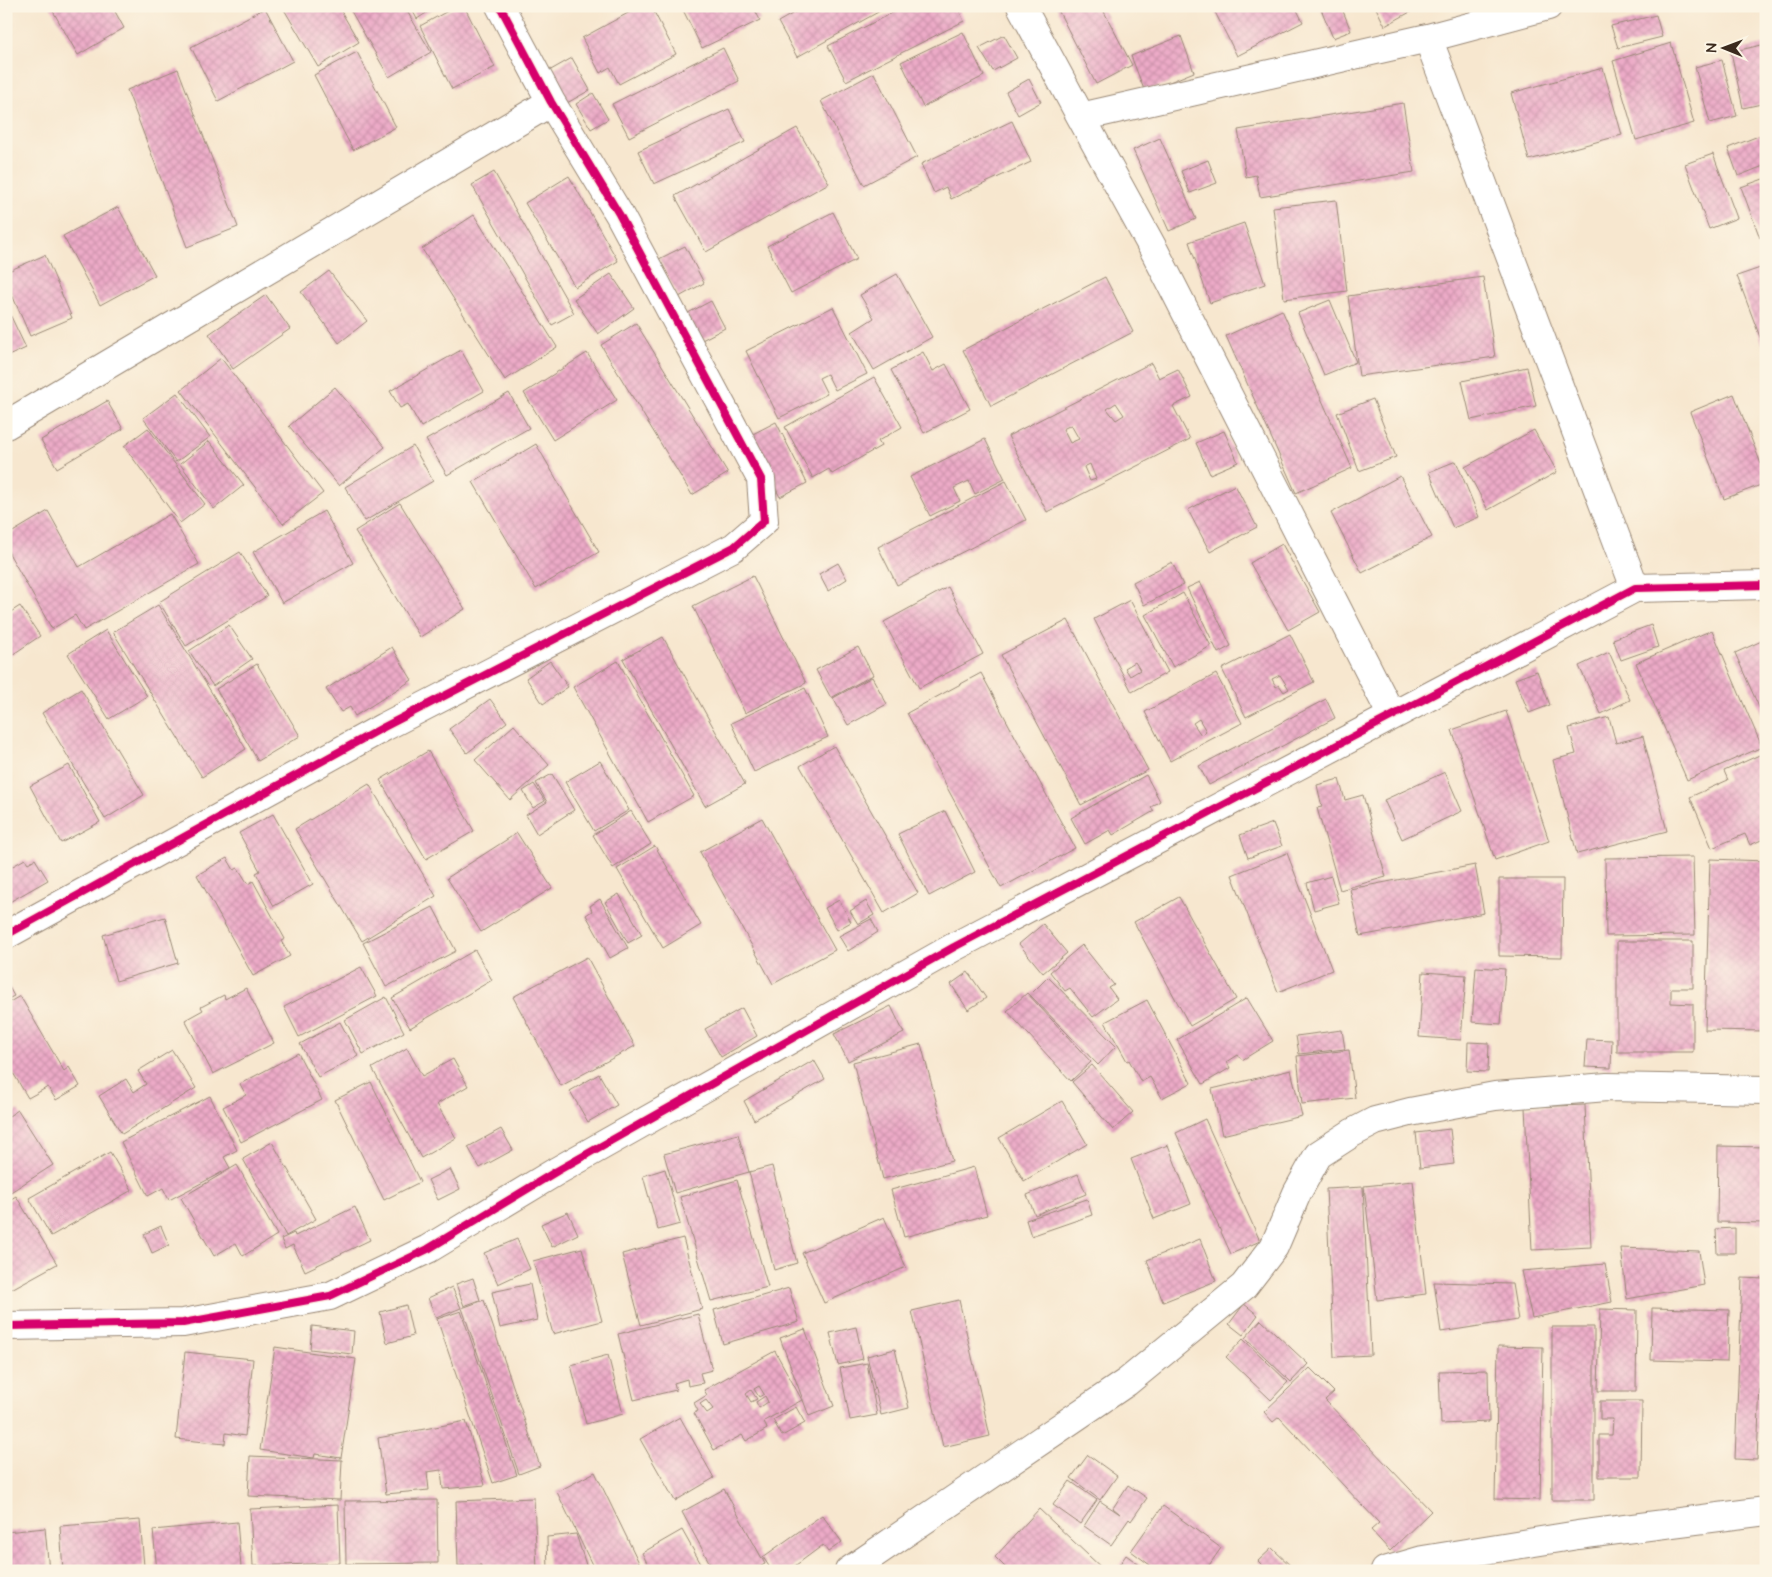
<svg xmlns="http://www.w3.org/2000/svg" width="1772" height="1577" viewBox="0 0 1772 1577" font-family="'Architects Daughter',sans-serif">
<style>
.building{fill:url(#building-cross-hatch);fill-rule:evenodd}
.lines{fill:none;stroke-linecap:round;stroke-linejoin:round}
.minor-casing{stroke:#998876;stroke-width:30}
.minor{stroke:#fff;stroke-width:28}
.cycleway-casing{stroke:#fcf5e5;stroke-width:11}
.cycleway{stroke:#d6006c;stroke-width:8}
</style>
<defs>
<pattern id="building-cross-hatch" width="8" height="8" patternUnits="userSpaceOnUse" patternTransform="scale(1.25)"><rect width="8" height="8" fill="#ecaac7"/><path d="M0 0l8 8M0 8l8-8" fill="none" stroke="#cb92aa"/></pattern>
</defs>
<rect width="100%" height="100%" fill="#fcf5e5"/>
<filter id="ink" filterUnits="userSpaceOnUse"><feTurbulence type="fractalNoise" baseFrequency=".02" numOctaves="2"/><feDisplacementMap in="SourceGraphic" scale="10" xChannelSelector="R" yChannelSelector="G"/><feConvolveMatrix kernelMatrix="1 2 1 2 8 2 1 2 1" color-interpolation-filters="sRGB"/></filter>
<filter id="wash" filterUnits="userSpaceOnUse"><feTurbulence type="fractalNoise" baseFrequency=".0096" numOctaves="4" result="noise"/><feDisplacementMap in="SourceGraphic" scale="20" xChannelSelector="R" yChannelSelector="G"/><feGaussianBlur stdDeviation="1.12" result="paint"/><feColorMatrix in="noise" values="0 0 0 0 0 0 0 0 0 0 0 0 0 0 0 0 0 1.4 0 .05"/><feComposite in="paint" operator="in"/></filter>
<g filter="url(#wash)">
<rect width="100%" height="100%" fill="#f7e7cf"/>
<g id="blocks">
<path class="building" d="M50,6H112L124,28L78,55Z
M282,6H338L359,42L318,67Z
M348,6H404L431,52L389,77Z
M410,6H437L417,19Z
M457,6H464L495,67L452,89L420,26Z
M641,6H651L676,54L619,84L610,67L600,73L582,38Z
M681,6H753L760,20L702,48Z
M773,6H786L776,12Z
M806,6H889L797,57L778,22Z
M905,6H957L964,21L846,81L828,46Z
M1056,6H1101L1132,65L1096,84Z
M1212,6H1295L1303,22L1237,56Z
M1327,6H1341L1351,31L1333,38L1321,9Z
M1375,6H1421L1385,26Z
M265,8L293,61L218,101L191,47Z
M1656,15L1662,37L1618,48L1611,26Z
M963,32L984,76L923,107L901,62Z
M1004,35L1017,58L993,71L979,48Z
M1181,36L1194,72L1145,92L1131,56Z
M1671,43L1694,123L1636,140L1613,61Z
M1766,44V103L1743,108L1731,52Z
M723,48L739,81L629,137L612,104Z
M357,52L396,127L353,150L314,75Z
M572,58L590,90L567,103L549,71Z
M1722,60L1737,116L1710,123L1695,67Z
M1603,68L1622,135L1529,160L1511,93Z
M178,69L238,227L187,247L127,90Z
M874,73L917,157L864,185L821,101Z
M1029,79L1041,102L1018,115L1006,92Z
M593,93L608,119L591,129L576,104Z
M1403,103L1414,172L1260,197L1256,175L1246,177L1238,130Z
M729,109L745,142L654,184L638,151Z
M1012,121L1031,162L951,199L946,187L934,193L921,164Z
M797,128L829,183L706,252L675,196Z
M1766,133V165L1738,176L1728,148Z
M1160,138L1196,219L1169,231L1133,150Z
M1713,154L1737,218L1709,229L1685,164Z
M1208,160L1217,183L1190,193L1181,171Z
M494,172L574,313L552,325L472,185Z
M569,176L618,261L575,287L525,203Z
M1766,178V236L1760,238L1741,187Z
M1336,200L1347,291L1284,299L1273,207Z
M118,207L155,275L100,305L63,236Z
M833,212L857,259L791,293L767,246Z
M474,215L557,347L505,380L422,249Z
M1244,223L1265,284L1210,303L1189,242Z
M685,246L704,283L679,297L659,259Z
M45,255L72,318L30,336L6,281V272Z
M1766,266V353L1737,276Z
M329,271L367,321L339,343L301,292Z
M611,274L634,308L598,334L574,299Z
M897,274L932,337L874,370L852,332L874,318L860,295Z
M1105,277L1133,332L991,406L963,350Z
M1483,277L1495,357L1359,376L1348,296Z
M266,295L290,329L233,369L209,334Z
M1330,300L1356,362L1324,375L1298,313Z
M711,301L725,328L700,341L686,314Z
M6,306L26,348L6,357Z
M833,307L867,374L835,390L827,374L819,378L827,394L779,418L746,351Z
M1282,310L1352,468L1296,493L1226,336Z
M636,323L728,473L692,495L601,345Z
M461,350L484,391L421,427L408,404L400,408L390,391Z
M923,352L933,371L946,364L970,409L924,433L891,370Z
M587,353L617,400L553,440L524,393Z
M221,358L323,493L283,524L181,390Z
M1151,363L1159,378L1178,369L1192,397L1173,406L1190,439L1047,512L1008,436ZM1116,403L1124,415L1116,420L1107,409ZM1071,425L1079,439L1070,443L1063,429ZM1090,464L1096,479L1090,481L1084,467Z
M1527,367L1536,406L1471,420L1462,381Z
M874,377L902,427L878,441L881,446L832,474L829,469L813,478L785,427Z
M335,387L385,447L339,486L289,426Z
M177,393L210,437L176,462L143,418Z
M509,393L529,428L447,475L426,440Z
M1734,394L1766,477V483L1724,499L1690,412Z
M1373,399L1396,457L1359,471L1337,413Z
M107,401L123,429L57,468L41,440Z
M776,422L807,483L780,497L749,436Z
M148,428L205,504L180,523L124,446Z
M1534,430L1557,472L1488,510L1465,467Z
M1224,431L1238,462L1210,474L1196,443Z
M985,439L1005,479L975,494L969,481L954,488L960,501L930,516L910,477Z
M209,441L244,485L214,509L180,464Z
M536,444L599,552L536,589L473,482Z
M413,446L433,481L365,521L345,487Z
M1456,461L1479,517L1453,528L1429,472Z
M1400,476L1432,537L1362,573L1331,513Z
M1006,481L1026,520L897,585L878,547Z
M1235,485L1257,527L1210,552L1188,510Z
M400,503L465,609L420,637L355,531Z
M48,511L79,567L170,514L199,564L84,630L75,615L52,629L6,548V536Z
M324,511L353,563L282,603L253,552Z
M1282,544L1320,612L1288,630L1250,563Z
M240,552L267,596L186,646L159,602Z
M1172,562L1183,585L1144,605L1133,582Z
M838,563L847,579L828,591L819,574Z
M753,576L806,683L745,713L693,606Z
M1200,582L1231,646L1218,653L1187,588Z
M948,587L983,654L919,688L884,622Z
M1183,593L1211,646L1173,667L1145,615Z
M1130,600L1168,672L1132,692L1094,619ZM1135,662L1140,670L1130,676L1125,668Z
M158,605L246,749L202,777L113,632Z
M20,606L40,636L6,659V615Z
M1068,620L1148,770L1081,805L1001,655Z
M229,625L252,659L213,686L189,651Z
M1651,625L1658,647L1621,660L1613,639Z
M106,630L147,696L109,719L68,654Z
M1712,630L1762,747L1687,780L1636,663Z
M1290,634L1314,682L1246,717L1222,669ZM1280,675L1289,689L1284,692L1279,685L1276,687L1272,679Z
M663,637L745,784L705,806L623,659Z
M1766,639V723L1735,653Z
M392,647L412,680L355,716L350,707L341,712L326,689Z
M858,647L873,675L831,698L816,670Z
M1609,652L1630,700L1601,714L1579,666Z
M550,661L568,687L543,704L526,678Z
M618,661L694,796L648,822L573,687Z
M257,664L300,736L258,761L216,689Z
M1537,671L1550,705L1529,713L1515,679Z
M981,673L1075,848L1001,888L907,713Z
M1216,674L1242,723L1170,761L1145,712ZM1199,719L1206,731L1201,735L1193,723Z
M872,677L887,704L848,725L833,698Z
M805,688L828,737L754,772L731,723Z
M81,689L144,795L105,819L42,713Z
M490,699L507,722L467,753L449,729Z
M1326,699L1335,718L1209,785L1199,766Z
M1506,711L1549,841L1495,860L1452,730Z
M1609,717L1616,743L1643,736L1667,831L1577,854L1553,760L1576,754L1569,728Z
M514,725L549,765L510,800L475,760Z
M834,746L918,893L884,913L800,766Z
M428,751L474,831L426,859L380,780Z
M1766,752V838L1750,845L1745,834L1712,848L1690,797L1728,780L1724,771Z
M600,761L629,810L594,831L565,782Z
M69,765L100,822L61,843L30,786Z
M1445,772L1462,811L1402,839L1384,800Z
M552,774L574,810L537,834L526,815L547,802L536,783Z
M1146,775L1160,801L1151,807L1154,811L1113,835L1110,830L1085,844L1071,818Z
M1339,779L1345,800L1363,795L1386,877L1340,890L1317,808L1322,807L1317,785Z
M369,784L436,896L362,941L295,829Z
M534,784L545,801L533,808L523,791Z
M631,811L651,844L613,868L593,835Z
M945,811L975,872L929,896L898,834Z
M273,814L313,884L274,906L256,873L260,871L239,833Z
M762,818L835,950L773,984L700,852Z
M1273,823L1282,846L1248,858L1240,835Z
M517,833L552,888L481,932L447,878Z
M655,846L701,925L663,948L617,869Z
M1287,853L1332,970L1278,992L1232,875Z
M1693,857L1695,935L1606,936L1605,858Z
M227,858L234,870L238,868L248,884L253,881L285,939L281,941L290,956L253,976L197,875Z
M25,859L28,863L35,859L48,880L6,904V870Z
M1710,859L1766,861V1031L1705,1030Z
M1475,865L1484,913L1360,936L1350,889Z
M1331,876L1339,903L1314,910L1307,883Z
M1499,879H1563L1562,957L1499,956Z
M619,894L642,935L628,943L605,902Z
M1179,897L1236,999L1190,1026L1134,922Z
M600,899L628,948L610,958L586,915L592,911L590,906Z
M839,900L851,922L837,930L825,908Z
M866,901L874,915L858,924L850,911Z
M433,907L456,951L386,987L363,943Z
M165,917L178,963L116,981L103,935Z
M871,919L878,932L848,951L839,936Z
M1043,924L1067,953L1043,973L1019,944Z
M1617,941H1693V988H1671V1003L1693,1004V1052H1617Z
M1082,945L1114,985L1109,988L1117,999L1093,1017L1070,988L1065,991L1050,972Z
M475,950L492,980L410,1028L392,998Z
M587,957L635,1046L561,1086L513,997Z
M361,967L377,996L299,1037L284,1007Z
M1476,967L1505,969L1501,1024L1472,1022Z
M968,972L986,998L968,1010L951,984Z
M1423,972L1466,975L1461,1040L1419,1037Z
M1048,977L1116,1046L1098,1065L1030,995Z
M6,982L14,996L6,1000Z
M246,988L274,1043L213,1074L185,1020L203,1010L201,1007L224,995L225,999Z
M1027,993L1091,1062L1071,1081L1007,1011Z
M20,996L64,1071L69,1067L80,1086L56,1100L48,1087L28,1098L6,1061V1004Z
M386,997L404,1032L363,1054L345,1020Z
M1247,998L1273,1041L1242,1060L1238,1055L1227,1062L1230,1068L1203,1084L1177,1040Z
M1147,1000L1191,1083L1162,1098L1150,1077L1141,1082L1129,1060L1127,1061L1105,1022Z
M891,1006L904,1033L848,1061L834,1034Z
M742,1008L757,1036L721,1057L705,1029Z
M340,1022L358,1056L318,1077L300,1044Z
M1342,1030L1345,1049L1299,1054L1296,1036Z
M1587,1039L1612,1040L1611,1068L1585,1067Z
M1468,1042L1489,1043L1488,1072L1467,1071Z
M921,1044L952,1161L883,1179L853,1062Z
M407,1048L422,1076L453,1059L468,1086L437,1104L456,1138L421,1158L372,1068Z
M172,1050L196,1088L122,1134L99,1096L126,1079L134,1092L146,1084L138,1071Z
M1349,1050L1355,1098L1302,1104L1297,1056Z
M298,1053L322,1100L241,1142L223,1107L246,1095L240,1084Z
M814,1060L825,1079L754,1120L744,1101Z
M1092,1065L1133,1112L1113,1130L1072,1082Z
M1291,1070L1302,1116L1222,1135L1212,1089Z
M599,1074L617,1105L588,1122L570,1091Z
M371,1082L420,1182L384,1200L335,1100Z
M210,1096L237,1150L224,1157L230,1168L169,1200L163,1188L148,1196L121,1142Z
M1062,1101L1087,1144L1024,1181L999,1138Z
M1585,1105L1591,1247L1532,1250L1525,1107Z
M18,1110L53,1165L6,1195V1118Z
M1205,1119L1260,1241L1231,1254L1176,1133Z
M501,1129L513,1150L480,1168L468,1147Z
M1450,1129L1454,1164L1420,1168L1416,1133Z
M738,1134L749,1172L675,1193L664,1154Z
M272,1142L316,1219L286,1236L243,1159Z
M1168,1145L1191,1204L1154,1219L1131,1159Z
M1718,1146L1766,1147V1223L1717,1222Z
M110,1152L132,1190L51,1236L29,1198Z
M237,1165L277,1235L243,1256L236,1243L214,1256L181,1198Z
M772,1166L797,1263L774,1270L749,1172Z
M974,1167L987,1215L904,1237L891,1190Z
M450,1169L460,1189L438,1200L428,1180Z
M665,1169L680,1224L658,1230L643,1176Z
M1078,1174L1086,1194L1035,1215L1027,1195Z
M737,1180L768,1287L711,1301L680,1197Z
M1413,1181L1426,1294L1377,1300L1364,1186Z
M1363,1187L1371,1355L1334,1357L1326,1189Z
M16,1196L57,1264L6,1292V1202Z
M1087,1199L1092,1215L1031,1236L1026,1220Z
M355,1207L370,1240L305,1271L293,1245L285,1249L281,1239L294,1233L295,1236Z
M568,1212L578,1234L552,1247L541,1224Z
M884,1217L906,1267L824,1303L802,1253Z
M161,1226L169,1245L152,1253L144,1234Z
M1735,1228V1253H1717L1716,1229Z
M683,1238L702,1309L641,1325L622,1254Z
M517,1239L530,1269L498,1284L484,1253Z
M1200,1239L1216,1281L1163,1302L1147,1260Z
M582,1248L602,1321L553,1334L533,1261Z
M1621,1248L1699,1251L1704,1285L1627,1299Z
M1605,1264L1612,1302L1532,1318L1521,1271Z
M473,1278L480,1300L464,1306L456,1284Z
M1742,1278L1764,1279L1757,1460L1735,1459Z
M1434,1282L1512,1284L1518,1320L1441,1332Z
M530,1284L537,1320L500,1328L492,1292Z
M452,1287L461,1308L436,1318L428,1298Z
M789,1288L799,1322L723,1344L714,1310Z
M484,1300L540,1466L519,1474L462,1308Z
M959,1300L990,1436L943,1447L912,1311Z
M1244,1304L1258,1315L1243,1335L1229,1324Z
M406,1305L413,1336L387,1343L380,1312Z
M1652,1308L1729,1310L1727,1362L1651,1360Z
M1600,1309L1637,1310L1636,1391H1598Z
M461,1311L517,1475L493,1483L437,1319Z
M698,1314L712,1370L700,1373L703,1383L688,1386L687,1379L674,1383L676,1390L634,1400L618,1334Z
M1261,1320L1308,1364L1291,1382L1245,1338Z
M312,1326L354,1331L352,1354L310,1349Z
M856,1327L863,1359L838,1365L830,1333Z
M1552,1327H1594V1500H1552Z
M805,1329L834,1406L809,1416L780,1338Z
M1243,1339L1288,1382L1271,1400L1226,1357Z
M1498,1346L1543,1347L1540,1500L1495,1499Z
M275,1347L356,1359L341,1458L315,1454L314,1458L260,1450Z
M895,1349L909,1408L881,1415L867,1356Z
M775,1351L802,1400L764,1421L767,1429L746,1441L742,1435L714,1450L694,1413L698,1411L694,1403L707,1395L704,1390ZM759,1386L764,1394L759,1397L754,1389ZM751,1390L757,1399L751,1402L746,1394ZM765,1396L768,1402L759,1408L756,1402ZM706,1400L713,1409L707,1413L700,1404Z
M185,1352L253,1359L245,1436L226,1433L225,1444L176,1439Z
M608,1355L623,1414L586,1424L571,1365Z
M867,1363L877,1415L850,1420L840,1368Z
M1310,1368L1334,1392L1325,1400L1431,1511L1390,1551L1371,1530L1379,1523L1279,1417L1273,1422L1264,1412Z
M1488,1370L1489,1422L1441,1424L1439,1371Z
M1600,1401H1642L1641,1477H1599V1435H1612L1613,1419H1600Z
M796,1407L805,1423L782,1436L773,1420Z
M680,1417L714,1478L675,1501L640,1439Z
M466,1421L485,1485L443,1489L441,1470L427,1472L429,1490L386,1494L378,1438Z
M1088,1455L1117,1476L1100,1500L1071,1478Z
M250,1456L342,1460L340,1500L248,1496Z
M595,1472L643,1571H595L557,1492Z
M1070,1481L1097,1500L1080,1524L1053,1505Z
M1128,1485L1147,1498L1131,1521L1129,1519L1111,1545L1084,1526L1100,1501L1120,1514L1113,1508Z
M724,1489L765,1564L752,1571H714L682,1512Z
M534,1498L537,1571H481V1565L458,1566L456,1501Z
M437,1500L438,1563L346,1564L345,1501Z
M338,1505L340,1563L253,1566L250,1509Z
M1163,1506L1221,1548L1205,1571H1158L1131,1551Z
M1039,1509L1105,1571H1009L995,1557Z
M822,1515L842,1542L828,1552L823,1545L788,1571H772L763,1557Z
M140,1520L144,1566L93,1571H63L60,1526Z
M237,1522L241,1567L200,1571H157L153,1530Z
M45,1528L49,1571H6V1532Z
M682,1530L705,1571H651L642,1553Z
M576,1534L588,1571H548L547,1537Z
M1272,1548L1296,1571H1268L1258,1561Z
M1126,1555L1148,1571H1115Z"/>
</g>
</g>
<g filter="url(#ink)">
<use href="#blocks" fill-opacity="0" stroke="#998876" stroke-width="1"/>
<g class="lines">
<defs>
<path id="minor" d="M1021,6L1081,117L1428,38L1548,6
M1428,38L1635,588
M1081,117L1155,252L1392,716
M6,425L551,102
M6,935L384,727L734,547L764,521L761,479L619,214L551,102L500,6
M6,1326L183,1323L330,1296L428,1249L557,1171L954,947L1635,588L1766,585
M849,1571L1127,1382L1244,1286L1274,1247L1297,1193L1318,1155L1352,1133L1375,1121L1410,1112L1495,1096L1607,1087L1766,1090
M1385,1571L1423,1560L1578,1535L1766,1511"/>
</defs>
<use href="#minor" class="minor-casing"/>
<use href="#minor" class="minor"/>
<defs>
<path id="cycleway" d="M6,935L384,727L734,547L764,521L761,479L619,214L551,102L500,6
M6,1326L183,1323L330,1296L428,1249L557,1171L954,947L1635,588L1766,585"/>
</defs>
<use href="#cycleway" class="cycleway-casing"/>
<use href="#cycleway" class="cycleway"/>
</g>
</g>
<rect width="1772" height="1577" fill="none" stroke="#fcf5e5" stroke-width="25"/>
<g transform="translate(1724 48) rotate(271)" stroke="#fcf5e5" stroke-width="4" paint-order="stroke">
<path d="M0-4L9 19L0 12L-9 19Z" fill="#3b2a1e"/>
<text y="-8" font-size="14" font-weight="bold" text-anchor="middle" fill="#3b2a1e">N</text>
</g>
</svg>
